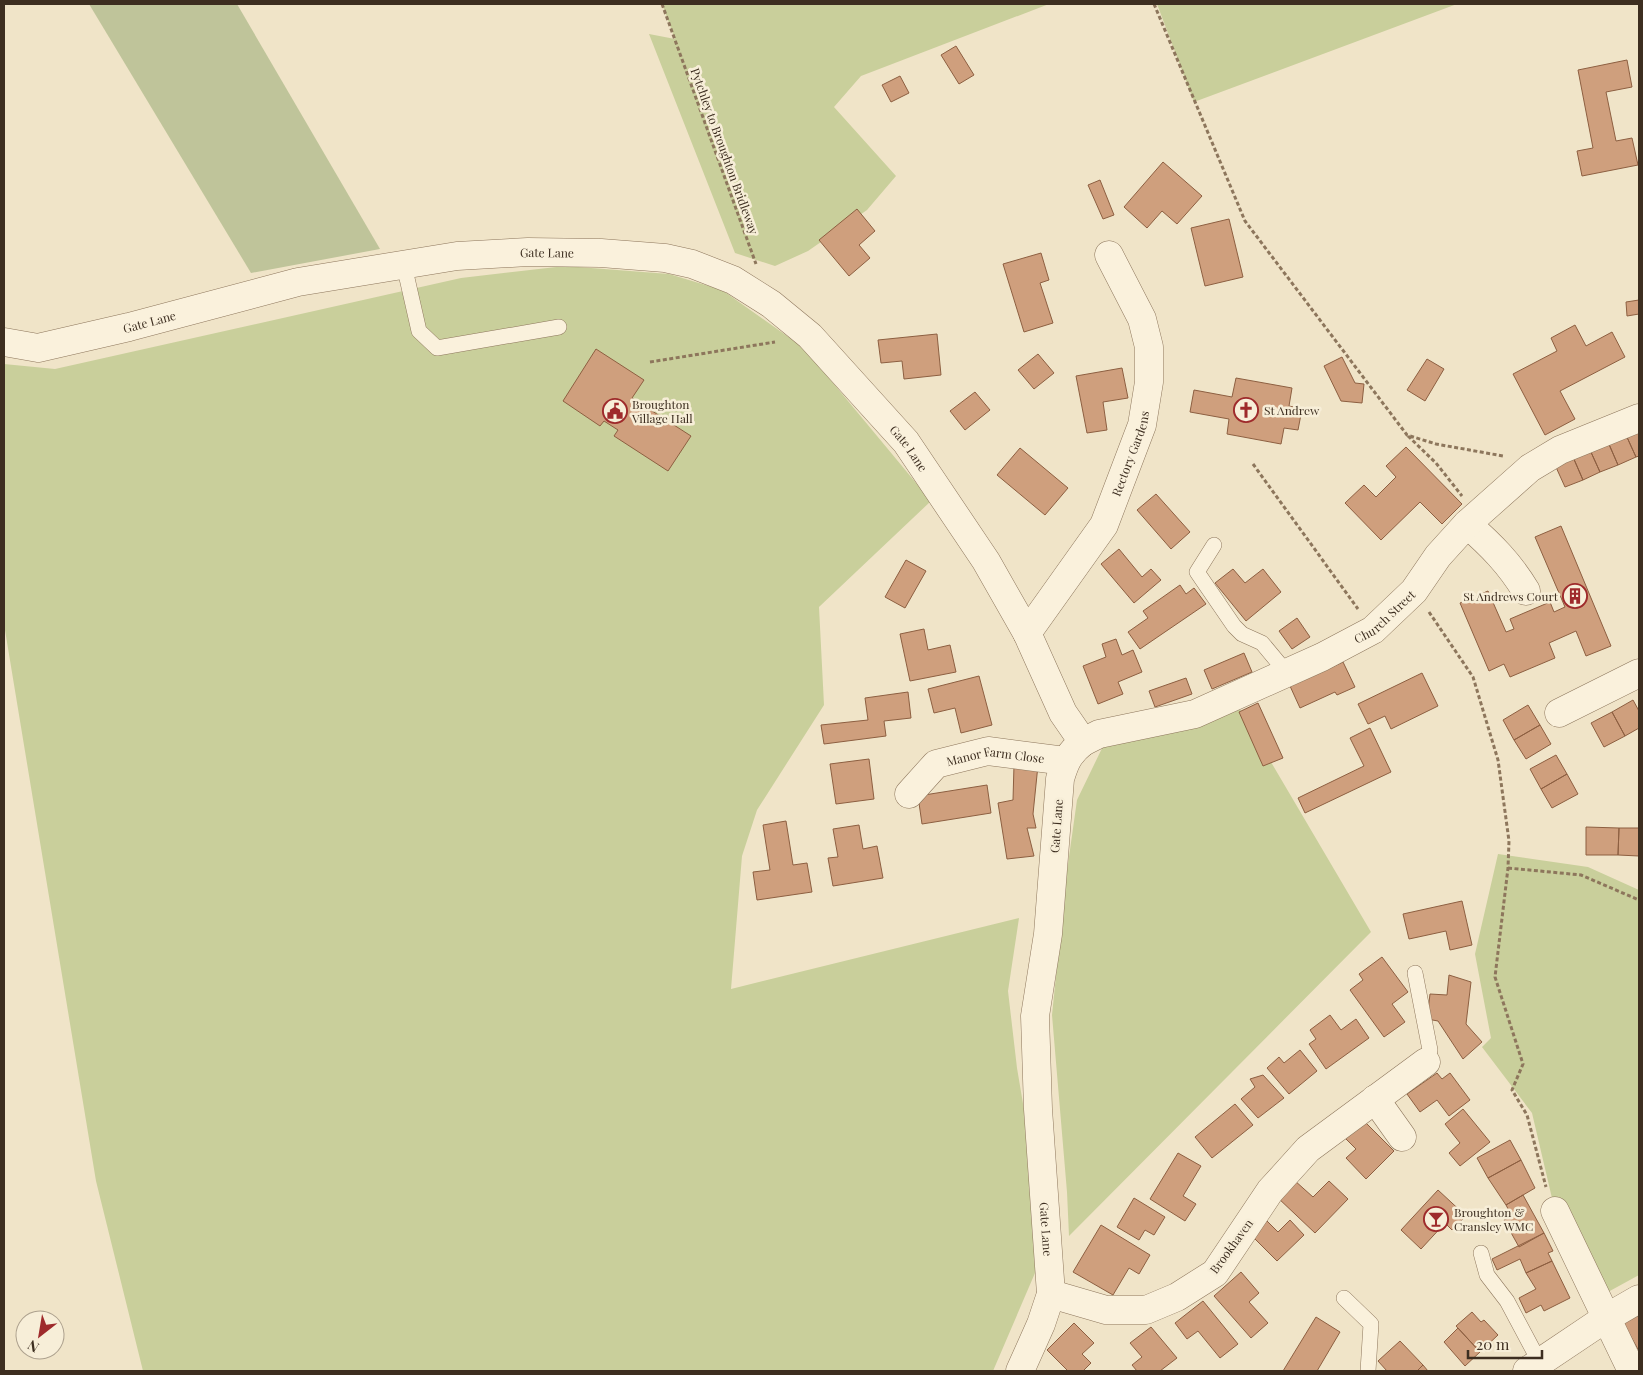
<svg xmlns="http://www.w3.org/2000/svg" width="1643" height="1375" viewBox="0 0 1643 1375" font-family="'Playfair Display',serif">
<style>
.green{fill:#c9cf9b}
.cemetery{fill:#bfc49a}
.building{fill:#cf9f7d;stroke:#8d5f41}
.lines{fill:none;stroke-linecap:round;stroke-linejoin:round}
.service-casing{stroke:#8d765c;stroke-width:16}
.minor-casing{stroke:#8d765c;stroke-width:29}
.tertiary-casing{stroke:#8d765c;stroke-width:29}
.path{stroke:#8d765c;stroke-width:3;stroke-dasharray:4 2.5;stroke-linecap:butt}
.service{stroke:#faf1dc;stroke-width:15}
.minor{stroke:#faf1dc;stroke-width:28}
.tertiary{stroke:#faf1dc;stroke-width:28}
.labels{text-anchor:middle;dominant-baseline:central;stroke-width:5;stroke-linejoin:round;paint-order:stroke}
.street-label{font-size:12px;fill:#3d2e20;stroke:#f7eed8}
.poi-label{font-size:12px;fill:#3d2e20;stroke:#f7eed8;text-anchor:start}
</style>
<rect width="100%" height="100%" fill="#f0e4c8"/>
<path class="green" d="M662,4H1049L861,76L834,107L896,176L867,210L808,251L775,266L735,253L649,34L675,39Z
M1157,4H1457L1194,102Z
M565,266L669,274L722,290L804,348L931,501L819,607L824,705L757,810L742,856L731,989L1019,918L1008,991L1017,1068L1035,1175L1038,1266L993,1371H143L96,1181L4,624V364L55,369L461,278Z
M1238,706L1371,932L1069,1236L1067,1192L1052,1015L1066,878L1077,800L1106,740Z
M1498,854L1588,867L1639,890V1275L1597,1298L1555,1211L1532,1113L1482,1047L1491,1038L1475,954Z"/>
<path class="cemetery" d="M89,4H237L380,249L251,273Z"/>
<path class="building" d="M956,46L974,75L959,84L941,55Z
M1627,60L1632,87L1606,92L1616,141L1632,138L1638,165L1582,176L1577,151L1593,148L1578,70Z
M900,76L909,93L891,102L882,85Z
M1163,162L1202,196L1177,224L1162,211L1147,228L1124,207Z
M1100,180L1114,215L1103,219L1088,185Z
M857,209L875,231L859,245L870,258L849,276L819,240Z
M1229,219L1243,277L1205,286L1191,228Z
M1041,253L1049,280L1040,283L1053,323L1024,332L1003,264Z
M1639,300V314L1627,316L1626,302Z
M1575,325L1586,346L1612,332L1625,357L1560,391L1575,419L1545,435L1513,374L1557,351L1551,338Z
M937,334L941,375L904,379L902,361L881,363L878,340Z
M596,349L644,380L632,398L691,436L668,471L614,436L618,430L604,421L600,426L563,401Z
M1038,354L1054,373L1034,389L1018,370Z
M1342,357L1355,383L1364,384L1362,403L1341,401L1324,366Z
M1427,359L1444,369L1425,401L1407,390Z
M1122,368L1128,398L1103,402L1107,430L1087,433L1076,376Z
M1236,378L1292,388L1289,406L1302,409L1298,430L1284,428L1281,444L1227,434L1229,419L1190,412L1194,390L1232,397Z
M975,392L990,410L965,430L950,411Z
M1639,429V456L1636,457L1626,435Z
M1626,435L1636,457L1618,465L1608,442Z
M1608,442L1618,465L1600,472L1590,450Z
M1406,447L1462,504L1442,524L1420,502L1381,540L1345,503L1364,485L1376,497L1396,477L1386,466Z
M1020,448L1068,488L1045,515L997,475Z
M1590,450L1600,472L1583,480L1573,457Z
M1573,457L1583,480L1565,487L1555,465Z
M1156,494L1190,532L1171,549L1137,510Z
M1561,526L1611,646L1586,656L1576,631L1549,643L1555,658L1510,677L1504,664L1489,671L1460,603L1488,591L1506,632L1514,629L1510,619L1550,602L1554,612L1565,607L1535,537Z
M1119,549L1142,577L1151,569L1161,580L1134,603L1101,564Z
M906,560L926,571L905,608L885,597Z
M1233,569L1245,583L1263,569L1281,592L1246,621L1215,583Z
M1180,585L1186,594L1194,588L1206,604L1140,649L1128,632L1148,618L1143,611Z
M1297,618L1310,637L1292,649L1279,631Z
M924,629L928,650L950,645L956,672L910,681L900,634Z
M1116,639L1122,655L1133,650L1142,672L1118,682L1123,694L1098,704L1083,666L1106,657L1102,644Z
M1244,653L1252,672L1212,689L1204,670Z
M1343,662L1355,687L1337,695L1335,692L1300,708L1290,686Z
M1422,673L1438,706L1391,729L1385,716L1368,724L1358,704Z
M979,676L992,725L961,733L955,708L934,713L928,689Z
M1186,678L1192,694L1155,707L1149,691Z
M908,692L911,718L884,721L886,736L824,744L821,725L868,720L865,698Z
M1633,700L1639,711V728L1625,736L1612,712Z
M1258,703L1283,758L1263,766L1239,712Z
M1528,705L1540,725L1514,740L1503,720Z
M1612,712L1625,736L1604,747L1591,723Z
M1540,725L1551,744L1526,759L1514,740Z
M1370,728L1391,772L1305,813L1298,798L1364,766L1350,738Z
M1556,755L1567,774L1541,789L1530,769Z
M869,759L874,799L836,804L830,764Z
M1014,765H1038L1033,814L1036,828H1027L1034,856L1007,859L998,803L1013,800Z
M1567,774L1578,794L1552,808L1541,789Z
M987,785L991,813L922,824L918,796Z
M786,821L793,865L807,863L812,892L757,900L753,872L770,870L763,825Z
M859,825L863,849L877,846L883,878L833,886L828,858L838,857L833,829Z
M1586,827L1619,828L1618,855H1586Z
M1619,828H1639V856L1618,855Z
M1462,901L1472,945L1450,950L1446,931L1409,939L1403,914Z
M1382,957L1408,992L1392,1004L1405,1022L1384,1037L1350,990L1363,980L1359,974Z
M1449,975L1471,982L1466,1024L1482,1042L1463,1059L1438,1021L1427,1019L1430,994L1447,995Z
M1330,1015L1341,1030L1356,1019L1369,1038L1326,1069L1309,1044L1316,1039L1310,1030Z
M1300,1050L1317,1071L1289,1094L1267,1068L1279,1057L1284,1063Z
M1437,1073L1442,1079L1450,1073L1470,1100L1449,1116L1437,1100L1420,1112L1407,1094Z
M1263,1075L1284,1098L1258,1118L1241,1099L1255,1087L1250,1079Z
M1235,1104L1253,1125L1212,1158L1195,1137Z
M1463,1109L1490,1142L1460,1166L1449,1153L1460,1143L1445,1124Z
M1362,1119L1394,1151L1366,1179L1346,1158L1356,1149L1344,1137Z
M1510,1140L1521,1160L1488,1178L1477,1158Z
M1178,1153L1201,1166L1183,1196L1196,1204L1185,1221L1150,1199Z
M1521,1160L1535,1188L1506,1205L1488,1178Z
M1294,1180L1313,1197L1329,1181L1348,1199L1315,1233L1277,1197Z
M1438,1190L1466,1216L1452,1230L1445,1223L1421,1249L1401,1230Z
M1523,1195L1544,1233L1519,1247L1504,1220L1512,1216L1506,1205Z
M1134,1198L1165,1217L1154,1235L1145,1230L1139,1240L1117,1227Z
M1265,1219L1278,1232L1290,1220L1304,1235L1277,1261L1250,1234Z
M1101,1225L1150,1255L1139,1274L1129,1268L1113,1295L1073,1272Z
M1544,1233L1553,1251L1548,1253L1552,1261L1526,1273L1520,1259L1497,1270L1492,1259Z
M1552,1261L1570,1298L1544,1311L1541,1305L1526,1313L1519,1298L1536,1289L1526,1273Z
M1241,1272L1259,1293L1249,1302L1268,1323L1251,1338L1214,1296Z
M1203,1301L1238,1344L1220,1358L1198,1331L1187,1339L1175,1323Z
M1472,1312L1481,1322L1484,1320L1498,1335L1480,1352L1456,1326Z
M1639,1314V1351L1623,1323Z
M1316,1317L1340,1332L1317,1371H1283Z
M1074,1323L1094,1343L1082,1354L1091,1363L1083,1371H1068L1047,1350Z
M1151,1327L1177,1358L1160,1371H1137L1132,1365L1142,1357L1130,1343Z
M1458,1328L1480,1352L1465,1366L1444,1342Z
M1400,1341L1423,1365L1417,1371H1387L1378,1361Z
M1423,1365L1428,1371H1417Z"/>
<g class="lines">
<defs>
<path id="service" d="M404,265L419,331L437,348L559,327
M1214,545L1197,572L1234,626L1242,634L1262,643L1287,673
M1415,973L1430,1050L1426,1062
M1481,1253L1487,1275L1507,1301L1539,1361
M1344,1298L1371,1324L1368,1371"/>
<g id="minor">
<path id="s1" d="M4,342L38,348L129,327L298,282L457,256L528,252L601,253L665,258L692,264L733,280L771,304L810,336L906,442L986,561L1027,633L1063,713L1083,742C1069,753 1065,762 1060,779L1048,934L1035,1016L1038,1109L1051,1294L1041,1324L1020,1371"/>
<path d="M1467,524C1491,545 1510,564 1526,591"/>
<path id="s2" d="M1027,633L1104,525L1142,425L1149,382V347L1142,319L1109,255"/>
<path d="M1559,713L1639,673"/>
<path id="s3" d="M1083,742L1099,734L1195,714L1322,657L1373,630L1414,591L1438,556L1467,524L1530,468L1560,450L1639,418"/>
<path id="s4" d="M909,794L936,764L988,751L1065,761"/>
<path d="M1375,1099L1402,1137"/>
<path d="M1555,1211L1632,1371"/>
<path d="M1051,1294L1106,1310H1146L1177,1297L1215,1273L1270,1191L1308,1149L1426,1062"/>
</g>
<path id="tertiary" d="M1527,1371L1606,1318L1639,1299"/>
</defs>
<use href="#service" class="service-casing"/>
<use href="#minor" class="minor-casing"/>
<use href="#tertiary" class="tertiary-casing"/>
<path class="path" d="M662,4L756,264
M1154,4L1245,221L1407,435L1436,444L1503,456
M650,362L775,342
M1408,436L1436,463L1462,496
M1253,464L1358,609
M1429,612L1473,677L1498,760L1509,841L1508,868L1495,977L1523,1064L1512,1090L1527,1115L1546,1187
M1508,868L1581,875L1639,900"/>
<use href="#service" class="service"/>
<use href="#minor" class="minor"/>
<use href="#tertiary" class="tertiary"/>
</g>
<defs>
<symbol id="church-ring" viewBox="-11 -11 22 22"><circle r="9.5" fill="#f7eed8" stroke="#9e2a2b" stroke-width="1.5"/><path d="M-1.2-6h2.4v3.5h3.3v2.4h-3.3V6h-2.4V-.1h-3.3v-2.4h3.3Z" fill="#9e2a2b"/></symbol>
<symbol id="civic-ring" viewBox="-11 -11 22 22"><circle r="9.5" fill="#f7eed8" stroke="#9e2a2b" stroke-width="1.5"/><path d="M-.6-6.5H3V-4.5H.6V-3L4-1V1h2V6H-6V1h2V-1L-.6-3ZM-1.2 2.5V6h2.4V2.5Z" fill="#9e2a2b"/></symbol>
<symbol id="building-ring" viewBox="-11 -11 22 22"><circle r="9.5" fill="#f7eed8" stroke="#9e2a2b" stroke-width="1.5"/><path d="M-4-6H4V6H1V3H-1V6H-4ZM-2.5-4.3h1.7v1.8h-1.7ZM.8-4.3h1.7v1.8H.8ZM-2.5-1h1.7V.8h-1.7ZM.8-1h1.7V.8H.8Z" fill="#9e2a2b"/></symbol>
<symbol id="bar-ring" viewBox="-11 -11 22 22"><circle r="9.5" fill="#f7eed8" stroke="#9e2a2b" stroke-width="1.5"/><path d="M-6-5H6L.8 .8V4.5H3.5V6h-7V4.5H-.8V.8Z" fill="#9e2a2b"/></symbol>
</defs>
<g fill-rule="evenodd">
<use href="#church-ring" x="1232" y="396" width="28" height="28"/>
<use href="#civic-ring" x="601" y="397" width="28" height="28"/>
<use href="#building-ring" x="1561" y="582" width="28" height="28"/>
<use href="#bar-ring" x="1422" y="1205" width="28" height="28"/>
</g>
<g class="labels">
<g class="street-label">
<text transform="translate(725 151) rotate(70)">Pytchley to Broughton Bridleway</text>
<text stroke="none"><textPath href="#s1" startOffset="554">Gate Lane</textPath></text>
<text stroke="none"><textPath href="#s1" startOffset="149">Gate Lane</textPath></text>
<text stroke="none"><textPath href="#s1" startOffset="989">Gate Lane</textPath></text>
<text stroke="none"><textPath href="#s2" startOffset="209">Rectory Gardens</textPath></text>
<text stroke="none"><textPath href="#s3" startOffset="330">Church Street</textPath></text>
<text stroke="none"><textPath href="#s4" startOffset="101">Manor Farm Close</textPath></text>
<text transform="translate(1056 826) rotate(-86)">Gate Lane</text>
<text stroke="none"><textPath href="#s1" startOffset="1828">Gate Lane</textPath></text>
<text transform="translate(1231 1246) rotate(-54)">Brookhaven</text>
</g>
<g class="poi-label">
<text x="632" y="404">Broughton<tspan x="632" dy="14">Village Hall</tspan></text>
<text x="1264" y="410">St Andrew</text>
<text x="1558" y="596" text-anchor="end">St Andrews Court</text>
<text x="1454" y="1212">Broughton &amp;<tspan x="1454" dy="14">Cransley WMC</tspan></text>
</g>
</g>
<rect width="1643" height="1375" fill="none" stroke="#3d2e20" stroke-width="10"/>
<g transform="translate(40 1335) rotate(211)"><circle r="24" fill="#f7eed8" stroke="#ada18e"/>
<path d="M0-4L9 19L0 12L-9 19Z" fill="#9e2a2b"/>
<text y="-8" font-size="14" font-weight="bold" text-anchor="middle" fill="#3d2e20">N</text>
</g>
<path d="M1468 1350v8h74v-8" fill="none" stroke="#3d2e20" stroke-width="2.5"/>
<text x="1476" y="1350" font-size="15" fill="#3d2e20" stroke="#f7eed8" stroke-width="4" paint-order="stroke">20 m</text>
</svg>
